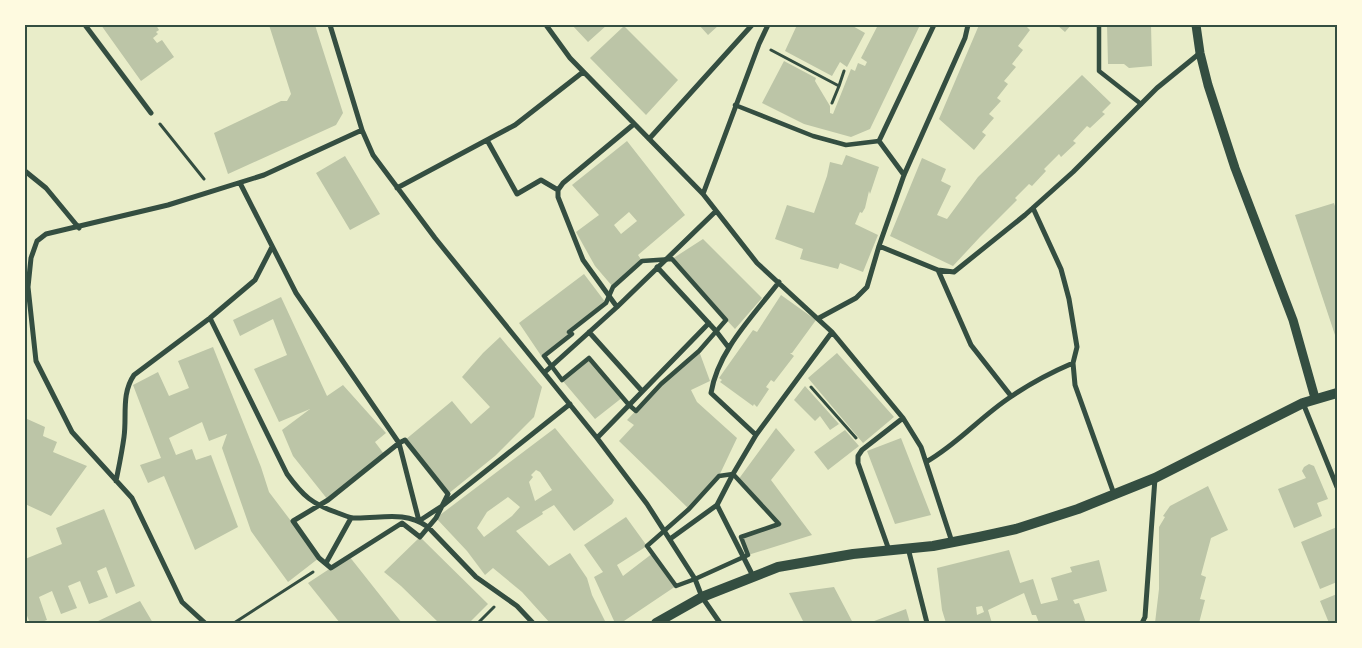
<svg xmlns="http://www.w3.org/2000/svg" width="1362" height="648" viewBox="0 0 1362 648" font-family="'Public Sans',sans-serif">
<style>
.building{fill:#bcc5a7;fill-rule:evenodd}
.lines{fill:none;stroke-linecap:round;stroke-linejoin:round}
.path{stroke:#344e41;stroke-width:3}
.pedestrian{stroke:#344e41;stroke-width:4.5}
.minor{stroke:#344e41;stroke-width:5}
.tertiary{stroke:#344e41;stroke-width:9}
.secondary{stroke:#344e41;stroke-width:10}
.neatline{fill:none;stroke:#344e41;stroke-width:2}
</style>
<rect width="100%" height="100%" fill="#e9edc9"/>
<path class="building" d="M101,25H156L159,30L156,32L158,34L153,38L157,43L162,40L174,57L141,81Z
M269,25H315L343,113L336,125L228,174L214,133L281,101H287L291,94Z
M572,25H607L588,42Z
M699,25H719L708,35Z
M797,25H851L865,33L847,67L840,62L832,76L785,51Z
M878,25H920L870,129L851,137L804,124L762,103L784,61L816,78L815,81L830,106V113L833,114L851,69L855,71L858,63L865,66L867,62L861,58Z
M979,25H1025L1030,30L1018,46L1023,50L1012,64L1016,67L1004,81L1008,84L997,98L1001,101L989,114L994,118L982,132L986,135L974,150L939,119Z
M1057,25H1071L1065,32Z
M1107,25H1151L1152,66L1129,68L1124,64H1108Z
M624,26L678,80L646,115L590,58Z
M1082,75L1111,103L1102,112L1105,114L1090,128L1087,126L1073,141L1076,143L1061,157L1059,154L1044,169L1046,171L1032,186L1029,184L1015,198L1017,200L980,237L953,266L890,236L922,158L946,169L941,181L951,186L937,215L947,219L978,177Z
M627,141L685,215L638,255L642,261L613,287L595,266L576,232L599,215L572,185ZM629,212L637,221L621,234L614,225Z
M846,155L879,167L870,194L869,191L865,208L862,213L860,212L855,224L878,235L863,272L840,263L838,269L800,259L803,249L775,239L787,205L814,213L827,176L830,162L842,165Z
M345,156L380,214L350,230L316,173Z
M1334,203L1337,212V341L1295,215Z
M703,239L762,298L735,329L702,294L672,259Z
M584,274L606,303L569,332L572,334L542,357L519,323Z
M781,295L816,320L792,353H790L794,356L774,382L771,380L766,387L769,389L757,407L754,404L753,406L720,382L722,380L719,378L753,330L757,332Z
M281,297L327,396L343,385L386,433L375,442L384,454L328,500L293,456L282,430L310,409L279,422L254,369L287,355L273,319L240,336L233,320Z
M500,337L542,387L534,417L495,456L448,494L405,440L452,401L471,424L490,407L462,377L483,353Z
M213,347L261,467L269,492L319,558L288,582L251,531L222,448L227,434L209,441L202,422L169,438L176,455L192,449L196,460L211,455L238,527L195,550L164,476L148,483L140,465L161,458L133,385L158,372L169,396L189,388L178,361Z
M699,351L710,381L691,390L697,402L737,438L719,476L689,509L619,441L634,425L627,420L660,385Z
M837,353L894,417L863,443L808,378Z
M589,358L623,397L595,419L562,380Z
M805,386L839,424L830,430L820,416L815,421L794,400Z
M25,418L45,427L43,436L57,442L53,452L87,466L51,516L25,504Z
M555,428L614,500L612,504L574,531L554,505L542,512L543,514L516,531L549,566L570,553L587,578L592,595L606,623H550L522,592L493,568L485,575L467,551L436,518ZM536,470L540,472L552,490L535,501L529,482L533,477L531,475ZM508,497L520,507L512,516L484,537L477,528L487,512Z
M776,428L795,450L771,480L812,535L748,555L741,537L779,524L738,480Z
M845,430L859,446L828,470L814,452Z
M901,438L931,515L895,524L867,451Z
M1309,464L1314,466L1328,499L1317,503L1322,516L1294,528L1278,489L1306,478L1302,471L1304,467Z
M1208,486L1228,530L1211,538L1201,575L1206,577L1200,599L1205,600L1199,623H1155L1159,589V527L1165,517L1163,516L1170,506Z
M104,509L135,586L116,594L106,567L97,571L108,597L89,604L80,581L68,586L77,608L61,614L52,591L39,597L47,620L39,623H30L25,611V559L62,544L56,528Z
M626,517L647,546L617,565L623,576L653,553L676,586L621,623H615L594,577L603,572L584,545Z
M1337,527V582L1320,589L1301,542Z
M420,537L488,604L469,623H439L401,586L384,572Z
M1009,550L1020,583L1033,579L1041,604L1058,600L1051,578L1072,572L1070,567L1099,560L1107,591L1073,600L1075,604L1079,603L1086,623H1039L1036,615H1032L1024,593L988,610L992,623H946L942,610L937,568ZM982,606L984,612L977,615L976,607Z
M349,556L402,623H340L308,583Z
M834,587L853,623H804L789,593Z
M1337,594V623H1329L1320,601Z
M140,601L153,623H94Z
M906,609L910,623H869Z"/>
<g class="lines">
<path class="path" d="M771,50L839,86L844,71
M832,103L839,86
M160,124L204,179
M811,387L856,438
M234,623L313,572
M478,623L494,607"/>
<path class="pedestrian" d="M1099,25V71L1141,104
M735,105L813,136L846,145L879,141
M672,259L726,320L699,351L661,384L636,411L629,405L589,358L562,380L544,356L572,334L569,332L606,303L613,287L642,261Z
M733,474L779,524L741,537L748,555L695,579L676,586L647,546L689,509L719,476Z"/>
<path class="minor" d="M85,25L151,113
M330,25L362,130L373,155L435,238L597,438L647,504L695,579L702,597L720,623
M546,25L570,58L703,194L757,263L832,332L903,418L921,447L952,542
M649,139L752,25
M487,140L517,194L541,180L558,190
M25,171L46,188L79,228
M904,175L879,141L934,25
M240,183L296,293L399,443L419,521
M397,188L515,125L583,72
M703,194L759,44L768,25
M1033,208L1061,269L1069,299L1077,347L1073,363L1075,385L1114,494
M879,246L938,270L954,272L1025,215L1073,172L1157,88L1200,53
M657,267L716,331L729,348
M938,270L971,345L1011,396
M617,307L583,260L558,197V190L563,183L634,124
M210,318L287,474C303,496 312,504 338,513C343,515 348,517 353,518C380,519 404,510 428,527L476,577L517,606L533,623
M819,318L856,298L867,287L879,246L904,175L965,38L968,25
M589,332L642,391
M545,372L617,307L716,211
M1303,403L1337,487
M756,435L711,393C718,350 754,315 779,282
M597,438L709,323
M405,440L448,494L436,518L420,537L402,523L331,568L319,558L293,521L328,500L399,443Z
M926,462C958,444 981,416 1012,396C1031,383 1052,372 1073,363
M116,481C119,466 122,452 124,437C127,416 121,394 134,375L210,318L255,280L272,247
M717,505L753,576
M419,521L442,506L570,404
M670,539L717,505L733,474L756,435L832,332
M908,548L927,623
M889,550L858,463V456L862,450L903,418
M326,563L351,518
M205,623L182,602L132,498L72,432L36,361L28,287L31,258L37,241L46,234L168,205L264,175L362,130
M1142,623L1145,617L1155,478"/>
<path class="tertiary" d="M1196,25L1200,53L1208,85L1235,168L1293,320L1315,398"/>
<path class="secondary" d="M656,623L702,597L778,567L853,554L933,546L979,537L1016,529L1078,509L1155,478L1303,403L1337,393"/>
</g>
<rect width="1362" height="648" fill="none" stroke="#fefae0" stroke-width="52"/>
<rect x="26" y="26" width="1310" height="596" class="neatline"/>
</svg>
